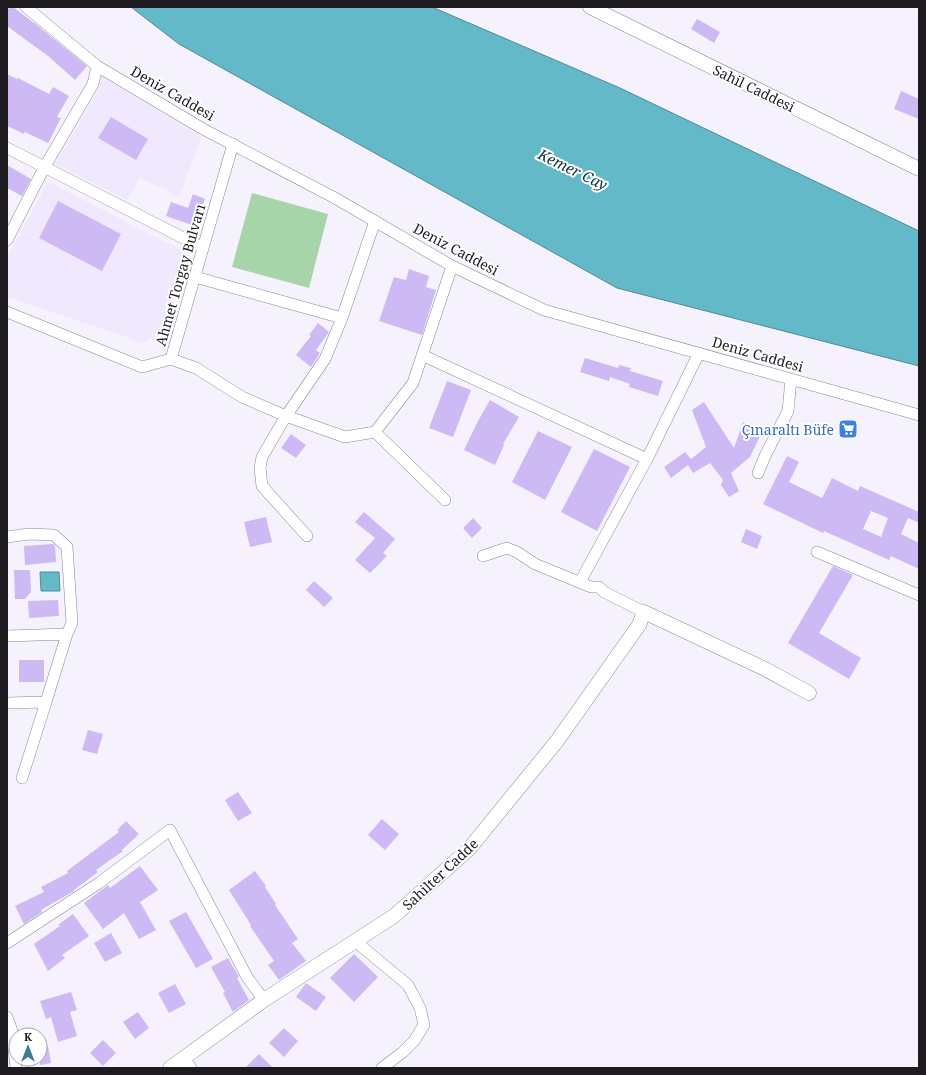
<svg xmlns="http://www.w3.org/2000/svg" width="926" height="1075" viewBox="0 0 926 1075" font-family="'Noto Serif',serif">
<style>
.built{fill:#f0e9fe}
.grass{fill:#a7d5a9}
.water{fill:#64b9c8;stroke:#4f8a96}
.building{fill:#cdb9f4;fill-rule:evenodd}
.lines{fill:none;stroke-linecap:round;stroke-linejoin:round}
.minor-casing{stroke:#8a8793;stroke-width:12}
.tertiary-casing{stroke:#8a8793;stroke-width:15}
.minor{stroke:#fff;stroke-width:11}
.tertiary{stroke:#fff;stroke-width:14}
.labels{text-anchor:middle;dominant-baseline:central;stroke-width:4;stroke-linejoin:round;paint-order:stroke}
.street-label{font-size:14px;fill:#1d1b20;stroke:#fff}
.shop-label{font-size:14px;fill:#366cbe;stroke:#fff;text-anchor:end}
.water-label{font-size:15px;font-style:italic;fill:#0c363d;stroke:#fff}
</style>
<rect width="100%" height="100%" fill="#f6f2fd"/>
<path class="built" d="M101,76L202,137L179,196L140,178L127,200L55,164L98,91Z
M48,182L188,253L162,334L143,343L7,297V257Z"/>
<path class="grass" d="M252,193L328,214L309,288L232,267Z"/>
<path class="water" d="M131,7H432L620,88L919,231V366L617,288L179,44Z
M40,572H59L60,591H41Z"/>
<path class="building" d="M10,7H13L38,26L87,66L75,80L48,56L7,26V10Z
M697,19L720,32L714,43L691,29Z
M7,74L17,79L18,78L49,94L53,87L69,96L57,117L61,118L48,143L25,132L24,134L7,126Z
M901,91L919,99V119L894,109Z
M111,117L148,139L136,160L98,138Z
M7,165L31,179L22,196L7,188Z
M193,194L205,199L195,226L166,216L171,202L188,208Z
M58,201L121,234L102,271L39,238Z
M409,269L429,276L426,287L436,290L422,335L379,321L394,277L406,280Z
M318,323L329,332L316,350L320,353L311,367L296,355L311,336L309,335Z
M585,358L618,368L619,365L631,368L630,371L663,381L658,396L629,387L630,384L610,377L609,381L580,372Z
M447,381L471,390L453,437L429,428Z
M490,400L519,417L503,444L504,445L495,465L464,450L478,421Z
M704,402L734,448L743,422L762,432L750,457L731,473L739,491L729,497L721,485L723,480L710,463L693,473L688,465L671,478L664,467L685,452L691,459L706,447L692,410Z
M538,431L572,447L545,500L512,482Z
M291,434L306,445L296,458L281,448Z
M594,449L630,467L597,531L561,512Z
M787,456L799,462L789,482L822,498L832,478L858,491L860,486L919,512V523L908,518L901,534L919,543V569L891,556L889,560L824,531L823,533L763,504ZM871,511L888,518L881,537L863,529Z
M364,512L395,539L383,553L387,556L370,573L355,560L375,538L355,522Z
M266,517L272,542L250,547L244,522Z
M473,518L482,528L472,538L463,528Z
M746,529L762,536L757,549L741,542Z
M53,544L55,545L56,562L25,565L24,546Z
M833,566L853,575L819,633L861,658L849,679L788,643Z
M14,570H30L31,592L25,599H15Z
M314,581L333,598L324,607L306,590Z
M58,600L59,616L29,618L28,601Z
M19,660H44V682H19Z
M88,730L103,734L97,754L82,750Z
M238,792L252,813L238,821L225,800Z
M382,819L399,834L385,850L368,835Z
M126,821L139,834L122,850L123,851L96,870L98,872L74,890V891L41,910L42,912L24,924L15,906L44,892L41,887L68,873L67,871L119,832L117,830Z
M140,866L158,890L140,902L156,930L139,939L124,913L103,929L84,903L108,885L110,888Z
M255,871L266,886L265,887L276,904L275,905L298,939L292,943L306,961L279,980L268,965L274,961L250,926L251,925L229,890Z
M186,912L213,959L196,968L169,921Z
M73,914L89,936L62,955L65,958L48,971L34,944L60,926L58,925Z
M111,933L122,953L105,962L94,943Z
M354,954L378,977L354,1002L330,978Z
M228,958L239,977L237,978L249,1000L233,1012L223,993L225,992L211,967Z
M306,983L326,997L316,1011L296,997Z
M175,984L186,1004L169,1013L158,993Z
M71,992L77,1010L70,1012L77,1036L58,1042L51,1017L46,1019L40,1001Z
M138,1012L149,1028L135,1039L123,1022Z
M284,1028L298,1041L284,1057L269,1043Z
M103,1040L116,1053L103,1066L90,1053Z
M48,1046L51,1063L40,1065V1048Z
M259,1054L273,1068H245Z"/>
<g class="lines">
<defs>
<path id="minor" d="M26,7L97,66L203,129L335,198L452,266L544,310L919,415
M7,148L203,248
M7,240L44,168L93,84L97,66
M195,277L342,318
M7,312L142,367L171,359L233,144
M422,355L647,459
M171,359L196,368L242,397L286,416L345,437L375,432
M758,473L765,456L788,411L791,379
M445,500L375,432L413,383L452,266
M307,536L262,486L260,468L262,457L286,416L325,359L342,318L375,221
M7,537L29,534L54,535L67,547L72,623L67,634L46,702L7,703
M817,552L919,595
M483,556L507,548L517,552L535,564L591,587H599L604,592L644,612
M580,582L647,459L699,353
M7,636L67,634
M22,778L46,702
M355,941L408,985L420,1008L424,1025L414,1041L403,1052L382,1068
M7,943L99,883L170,830L247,977L264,1000
M7,1017L12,1031L16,1068
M184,1059L191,1068"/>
<path id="tertiary" d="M590,7L919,169
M170,1068L264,1000L394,916L469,849L557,741L639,625L644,612L765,669L809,693"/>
</defs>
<use href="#minor" class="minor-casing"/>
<use href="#tertiary" class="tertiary-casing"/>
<use href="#minor" class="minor"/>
<use href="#tertiary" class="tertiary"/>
</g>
<defs>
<symbol id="supermarket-square" viewBox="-11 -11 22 22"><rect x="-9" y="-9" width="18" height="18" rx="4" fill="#3f7fe0" stroke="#fff"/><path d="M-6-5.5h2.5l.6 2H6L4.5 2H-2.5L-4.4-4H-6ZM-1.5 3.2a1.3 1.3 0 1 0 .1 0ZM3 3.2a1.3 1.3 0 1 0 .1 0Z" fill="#fff"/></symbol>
</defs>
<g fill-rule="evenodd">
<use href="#supermarket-square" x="837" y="418" width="22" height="22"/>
</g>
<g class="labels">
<g class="street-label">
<text transform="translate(754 88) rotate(26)">Sahil Caddesi</text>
<text transform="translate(173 93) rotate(30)">Deniz Caddesi</text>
<text transform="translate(456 249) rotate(28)">Deniz Caddesi</text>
<text transform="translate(180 275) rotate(-74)">Ahmet Torgay Bulvarı</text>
<text transform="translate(758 354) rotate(16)">Deniz Caddesi</text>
<text transform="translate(440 874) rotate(-43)">Sahilter Cadde</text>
</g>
<g class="shop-label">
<text x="834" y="429">Çınaraltı Büfe</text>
</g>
<g class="water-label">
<text transform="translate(573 169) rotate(26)">Kemer Cay</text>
</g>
</g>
<rect width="926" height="1075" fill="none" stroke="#1d1b20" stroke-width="16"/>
<g transform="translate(28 1047)"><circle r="19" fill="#ffffff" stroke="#a5a4a6"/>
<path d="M0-3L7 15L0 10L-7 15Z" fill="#3d7b90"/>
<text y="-6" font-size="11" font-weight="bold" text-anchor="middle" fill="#1d1b20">K</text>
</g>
</svg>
